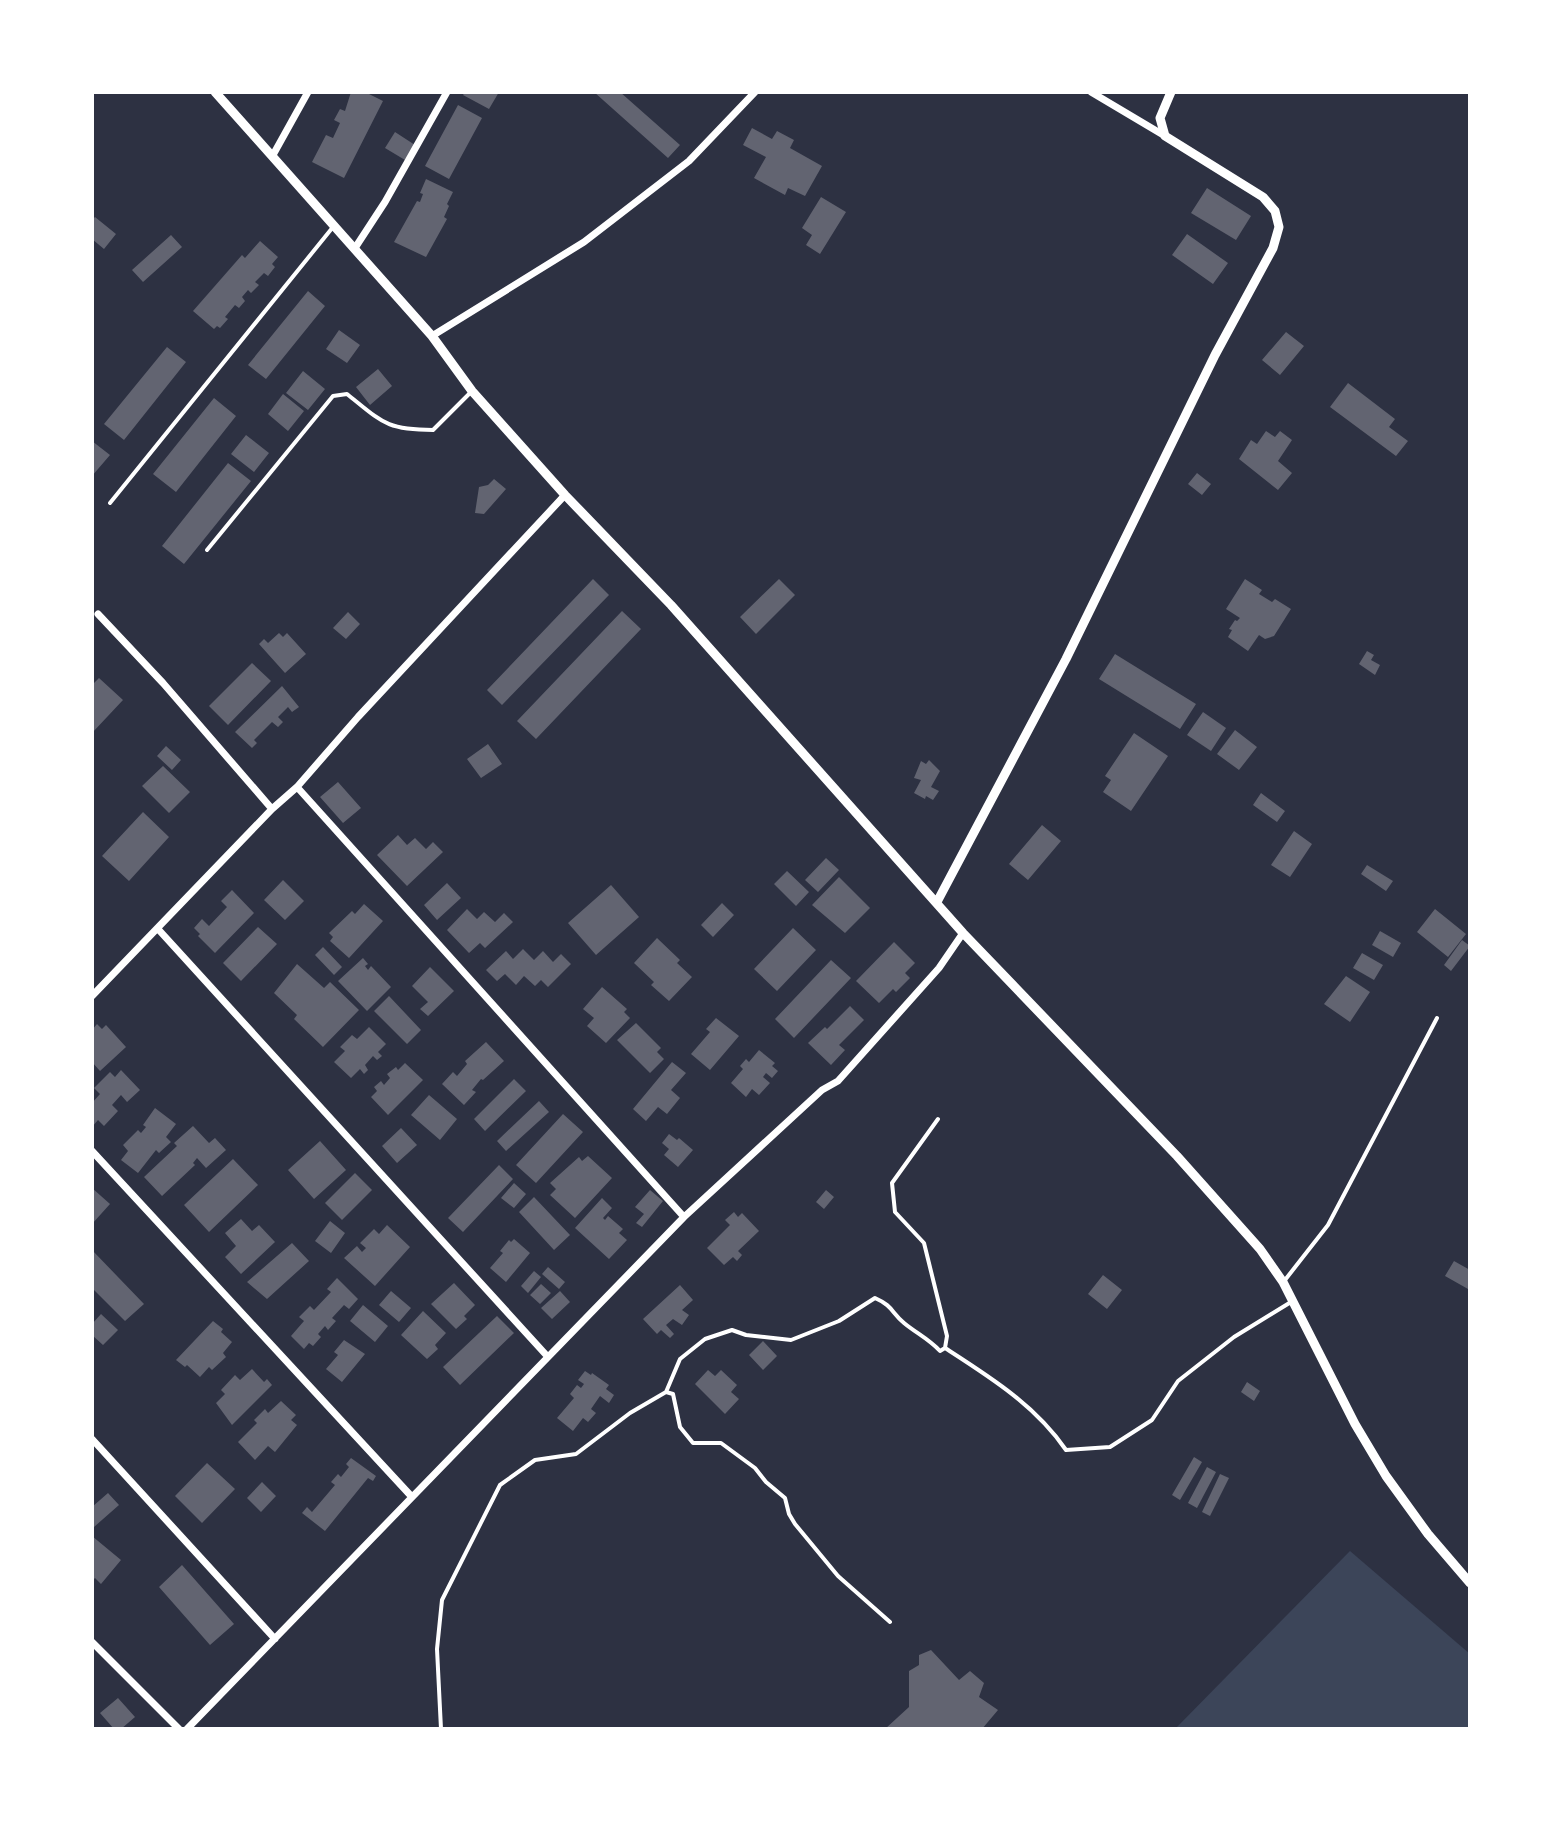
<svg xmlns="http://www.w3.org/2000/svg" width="1562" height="1821" viewBox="0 0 1562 1821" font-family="Arial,sans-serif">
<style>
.green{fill:#3c4559}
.building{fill:#626471}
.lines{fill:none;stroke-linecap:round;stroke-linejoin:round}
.service{stroke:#fff;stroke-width:4}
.minor{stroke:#fff;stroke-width:7}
.tertiary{stroke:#fff;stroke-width:9}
</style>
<rect width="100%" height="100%" fill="#2d3142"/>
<path class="green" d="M1350,1551L1470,1654V1729H1175Z"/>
<path class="building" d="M351,92H365L383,101L344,178L312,162L326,135L333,138L340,123L334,120L340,109L345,111Z
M465,92H499L489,109L463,95Z
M594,92H620L680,145L668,158Z
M458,105L482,118L449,179L425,166Z
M752,128L772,139L777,131L794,140L790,148L822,166L805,196L788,188L785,195L754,178L766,157L743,145Z
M395,132L415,145L405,160L385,148Z
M426,179L453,192L447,204L449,206L444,217L447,219L426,257L394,242L417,201L420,202L423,194L420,193Z
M1207,188L1251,216L1236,240L1191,213Z
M821,197L846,212L820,254L806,245L812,235L802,228Z
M95,217L116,234L104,249L92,239V220Z
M1187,234L1228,263L1213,284L1172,255Z
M171,235L182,247L143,282L132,270Z
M260,241L278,257L272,264L275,267L268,276L264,273L255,282L259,285L251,293L248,290L242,297L245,301L239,308L235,305L225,317L228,319L220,328L217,326L214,329L193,311L242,255L245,258Z
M308,291L325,306L266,379L248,365Z
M339,330L360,345L347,363L326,349Z
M1286,332L1304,346L1280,375L1262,360Z
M167,347L186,362L124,440L104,424Z
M378,369L392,386L370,405L356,387Z
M303,371L325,389L308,410L286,393Z
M1348,383L1395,419L1389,427L1408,441L1396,456L1330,407Z
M283,394L304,411L288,431L268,414Z
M214,398L236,416L176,492L153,474Z
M1266,431L1275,437L1280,431L1292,440L1278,461L1292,473L1278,490L1239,459L1251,440L1257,444Z
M246,435L269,453L254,472L231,454Z
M92,441L110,455L92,476Z
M228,463L251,481L184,564L162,546Z
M1197,473L1211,484L1202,495L1188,484Z
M494,479L506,489L484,514L475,513L479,487L488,485Z
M593,579L609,595L502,705L487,690Z
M779,579L795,595L756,634L740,617Z
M1245,579L1262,590L1259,594L1272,602L1275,599L1291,609L1274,636L1265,639L1259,635L1248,651L1228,637L1232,630L1229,629L1235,620L1237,621L1240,618L1226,609Z
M622,611L641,629L536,739L517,721Z
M348,612L360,624L346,639L333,628Z
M279,633L283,637L287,633L306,654L285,673L259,644L264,639L268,643Z
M1367,651L1374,655L1371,660L1380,665L1375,675L1359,664Z
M1115,654L1196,704L1180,729L1099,679Z
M252,663L271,681L228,725L209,706Z
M99,678L123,700L92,733V685Z
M282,686L299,707L292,712L288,707L278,717L283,722L278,727L272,722L254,740L257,743L252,748L235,732Z
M1203,712L1226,728L1211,751L1187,735Z
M1235,730L1257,747L1239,770L1217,754Z
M1134,733L1168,756L1131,811L1103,792L1111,780L1105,776Z
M488,744L502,764L481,778L467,759Z
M166,746L181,760L172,770L157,756Z
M929,760L940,771L931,787L939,791L933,800L926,796L925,799L914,793L921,780L914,778L921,761L926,764Z
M163,766L190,792L169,813L142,786Z
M338,782L361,808L343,823L320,797Z
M1261,793L1285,811L1277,822L1253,805Z
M143,812L169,837L129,881L102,856Z
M1042,825L1061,841L1028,880L1009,864Z
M1294,831L1312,844L1290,877L1271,865Z
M398,835L407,845L415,838L426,849L433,842L443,852L407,886L377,855Z
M826,858L839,870L818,892L805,880Z
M1367,865L1393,881L1386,891L1361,874Z
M787,871L809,892L796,906L774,884Z
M839,877L870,908L845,933L812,905Z
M283,880L304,901L285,920L264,900Z
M447,883L461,898L437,920L424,905Z
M611,885L639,917L596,955L568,923Z
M232,890L254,913L215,953L198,936L200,934L194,928L202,919L209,926L227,907L221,901Z
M722,903L734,915L713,937L701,925Z
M364,904L383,921L349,958L330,941L333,937L329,933L352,911L355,914Z
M467,909L477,919L484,912L495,922L504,913L513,922L485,948L480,943L469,953L447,930Z
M1435,909L1466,934L1448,957L1417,932Z
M258,927L277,944L241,981L223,963Z
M793,928L816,950L777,991L754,969Z
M1380,931L1401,943L1393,957L1372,945Z
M657,938L680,960L677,963L692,977L669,1001L651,985L654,982L634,963Z
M1462,940L1470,946L1451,971L1444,965Z
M894,942L915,963L905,973L910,978L896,992L893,989L879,1003L856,981Z
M323,947L342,967L334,975L315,955Z
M523,949L534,960L543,951L553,962L561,954L571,964L548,987L541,980L535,986L524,976L516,985L505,974L497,981L486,970L506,951L513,959Z
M1362,953L1383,965L1374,980L1353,968Z
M363,958L368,964L365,966L368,970L371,966L391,987L367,1011L338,981Z
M831,960L851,978L794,1038L775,1019Z
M297,964L324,988L330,982L359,1010L323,1047L294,1019L297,1015L274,993Z
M430,967L454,991L428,1016L420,1009L428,1002L412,986Z
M1346,976L1370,992L1350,1022L1324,1004Z
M602,987L627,1009L624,1012L630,1018L606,1043L587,1026L594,1018L583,1009Z
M389,996L421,1030L407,1044L374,1011Z
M850,1006L864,1020L839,1045L845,1050L831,1065L808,1043L825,1027L827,1029Z
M716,1018L739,1036L710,1070L691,1054L710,1032L706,1029Z
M636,1023L661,1048L657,1052L664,1059L650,1073L617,1040Z
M97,1024L102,1029L106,1025L126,1047L100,1071L92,1062V1030Z
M369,1027L386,1044L378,1052L382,1056L377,1060L373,1056L365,1065L368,1070L364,1074L360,1069L351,1078L334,1062L345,1051L340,1047L352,1035L357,1039Z
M486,1042L504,1061L483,1080L481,1079L472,1090L476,1092L464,1105L442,1084L453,1072L457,1076L467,1064L465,1061Z
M759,1050L775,1063L772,1066L778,1071L772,1078L766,1073L763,1077L770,1083L759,1095L752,1089L746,1097L731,1083L743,1069L740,1066L746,1059L749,1062Z
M672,1062L686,1073L671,1090L680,1098L667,1114L658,1107L646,1121L633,1109Z
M405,1063L423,1080L388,1115L371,1097L377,1091L374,1087L381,1081L384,1085L390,1078L387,1074L396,1067L398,1070Z
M121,1070L140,1090L127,1102L121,1095L112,1105L118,1111L104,1126L98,1120L92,1127V1103L100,1094L94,1088L110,1072L115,1077Z
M514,1079L526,1091L485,1131L474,1119Z
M429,1095L457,1119L440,1140L411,1115Z
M539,1101L549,1112L506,1151L497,1141Z
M155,1108L176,1124L166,1137L171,1142L159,1153L156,1150L138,1173L121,1160L128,1151L123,1145L138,1130L141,1133L146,1127L143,1125Z
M563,1114L583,1132L536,1183L516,1165Z
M193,1126L209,1143L215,1138L226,1150L206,1168L197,1158L193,1163L195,1165L162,1196L144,1177L177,1146L174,1143Z
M401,1128L417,1145L397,1163L382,1146Z
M669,1134L677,1140L679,1138L693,1150L678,1167L664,1155L669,1149L662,1143Z
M320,1141L346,1170L314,1199L288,1170Z
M588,1156L612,1178L575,1218L550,1195L556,1189L550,1183L579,1157L582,1161Z
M233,1159L258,1185L209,1232L184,1205Z
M499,1165L513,1179L463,1232L448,1218Z
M355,1173L372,1190L342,1220L325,1203Z
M514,1183L526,1194L514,1208L501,1198Z
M92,1188L110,1204L92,1224Z
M650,1190L663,1201L642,1227L636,1223L644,1214L635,1207Z
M826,1190L834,1197L824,1209L816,1202Z
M534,1197L570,1235L554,1250L519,1212Z
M602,1198L612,1208L603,1218L605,1220L608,1216L623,1229L619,1233L627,1240L609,1259L575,1228Z
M734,1212L738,1217L742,1213L759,1231L738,1251L742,1255L737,1261L733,1257L724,1265L707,1248L730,1225L725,1220Z
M241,1219L252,1231L259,1225L275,1242L241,1274L225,1257L236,1246L225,1233Z
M330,1221L345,1233L331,1253L315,1241Z
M387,1225L410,1247L375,1286L344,1258L357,1246L362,1252L366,1248L360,1243L374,1229L379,1234Z
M514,1239L530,1253L506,1282L490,1268L503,1253L500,1251L509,1240L511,1242Z
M292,1243L309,1261L267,1299L247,1282Z
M92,1250L144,1304L125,1321L92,1288Z
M1454,1261L1470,1270L1468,1289L1445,1276Z
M548,1267L565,1282L559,1289L542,1274Z
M534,1271L541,1277L528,1293L521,1286Z
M1103,1275L1122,1290L1107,1309L1088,1294Z
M337,1278L358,1299L349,1309L344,1305L332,1318L336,1321L328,1330L325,1326L318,1334L321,1337L313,1346L309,1343L304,1349L291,1336L304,1321L299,1317L310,1306L314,1310L331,1292L327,1289Z
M454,1283L475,1305L464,1316L467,1319L456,1329L431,1304Z
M541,1284L551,1293L540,1304L530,1295Z
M680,1285L693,1300L682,1310L689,1315L682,1325L673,1319L666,1325L674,1334L670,1338L661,1330L657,1334L643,1319Z
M391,1291L411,1308L399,1322L379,1305Z
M560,1291L570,1302L552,1319L541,1308Z
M363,1305L388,1326L375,1342L350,1321Z
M423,1311L446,1333L435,1345L438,1349L427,1359L401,1335Z
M101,1314L118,1330L103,1345L92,1335V1324Z
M497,1316L514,1333L460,1385L443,1367Z
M213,1321L223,1329L221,1332L232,1342L223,1353L226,1357L212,1370L209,1367L200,1377L187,1365L185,1367L176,1360Z
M344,1340L365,1354L342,1382L326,1369L338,1355L334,1352Z
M763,1341L777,1356L763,1370L749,1355Z
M252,1369L264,1382L267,1379L272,1385L232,1425L216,1403L225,1394L221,1390L235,1375L240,1380Z
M708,1370L715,1376L721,1370L737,1385L731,1392L739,1399L725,1414L695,1384Z
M585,1371L591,1375L592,1373L609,1385L606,1389L614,1395L609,1403L600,1396L591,1409L596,1413L588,1422L583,1418L573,1431L557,1418L574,1398L570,1394L577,1385L581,1388L584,1384L578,1380Z
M1247,1382L1260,1391L1254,1401L1241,1392Z
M281,1401L296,1415L291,1420L297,1425L275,1452L268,1446L255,1460L238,1442L257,1423L254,1420L265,1409L268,1413Z
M1194,1457L1202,1462L1180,1500L1172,1495Z
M351,1458L376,1476L373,1481L368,1478L325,1531L302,1513L307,1507L312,1512L335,1485L331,1482L338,1474L341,1477L349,1467L346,1464Z
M207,1463L235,1489L202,1523L175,1496Z
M1207,1467L1216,1472L1197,1508L1188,1503Z
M1220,1474L1229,1478L1210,1516L1202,1512Z
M262,1482L276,1496L261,1512L247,1498Z
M108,1493L119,1505L94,1527L92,1507Z
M92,1536L121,1560L101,1584L95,1578L92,1581Z
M182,1565L234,1624L210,1645L159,1587Z
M931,1650L959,1680L970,1671L984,1683L979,1697L998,1710L982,1729H885L909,1707V1671L919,1665V1655Z
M118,1698L135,1717L121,1729H114L100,1713Z"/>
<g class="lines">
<path class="service" d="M110,503L333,227
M207,550L333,396L347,394C382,422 386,430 433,430L470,393
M938,1119L892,1183L895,1212L924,1243L947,1336L945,1348C990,1377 1035,1405 1066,1450L1110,1447L1152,1420L1178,1381L1234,1337L1291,1302
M1285,1280L1328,1225L1437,1018
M666,1392L673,1394L680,1427L693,1443H721L755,1468L766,1482L785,1498L789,1514L795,1524L838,1576L890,1622
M441,1729L437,1649L442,1600L500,1485L535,1460L576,1454L630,1413L666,1392L680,1359L705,1339L732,1330L746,1335L791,1340L839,1321L875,1298C893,1306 891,1312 904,1323C916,1333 929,1339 940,1351L945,1348"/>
<path class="minor" d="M1091,92L1165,136
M273,155L308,92
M355,248L385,202L447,92
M432,336L584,242L689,161L755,92
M98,614L163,683L272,809
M297,787L684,1217
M158,929L548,1357
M92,996L272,809L297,787L358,717L565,495
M92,1151L412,1497
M92,1439L275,1639
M92,1642L179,1729
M187,1729L684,1217L822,1090L838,1081L939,968L963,933"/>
<path class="tertiary" d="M215,92L432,336L472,391L565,495L671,605L963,933L1177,1156L1260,1249L1283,1282L1355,1424L1386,1476L1428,1534L1470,1583
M937,902L1066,659L1215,355L1273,248L1279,227L1275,211L1263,197L1165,136L1160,118L1171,92"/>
</g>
<rect width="1562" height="1821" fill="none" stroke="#ffffff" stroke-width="188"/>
</svg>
